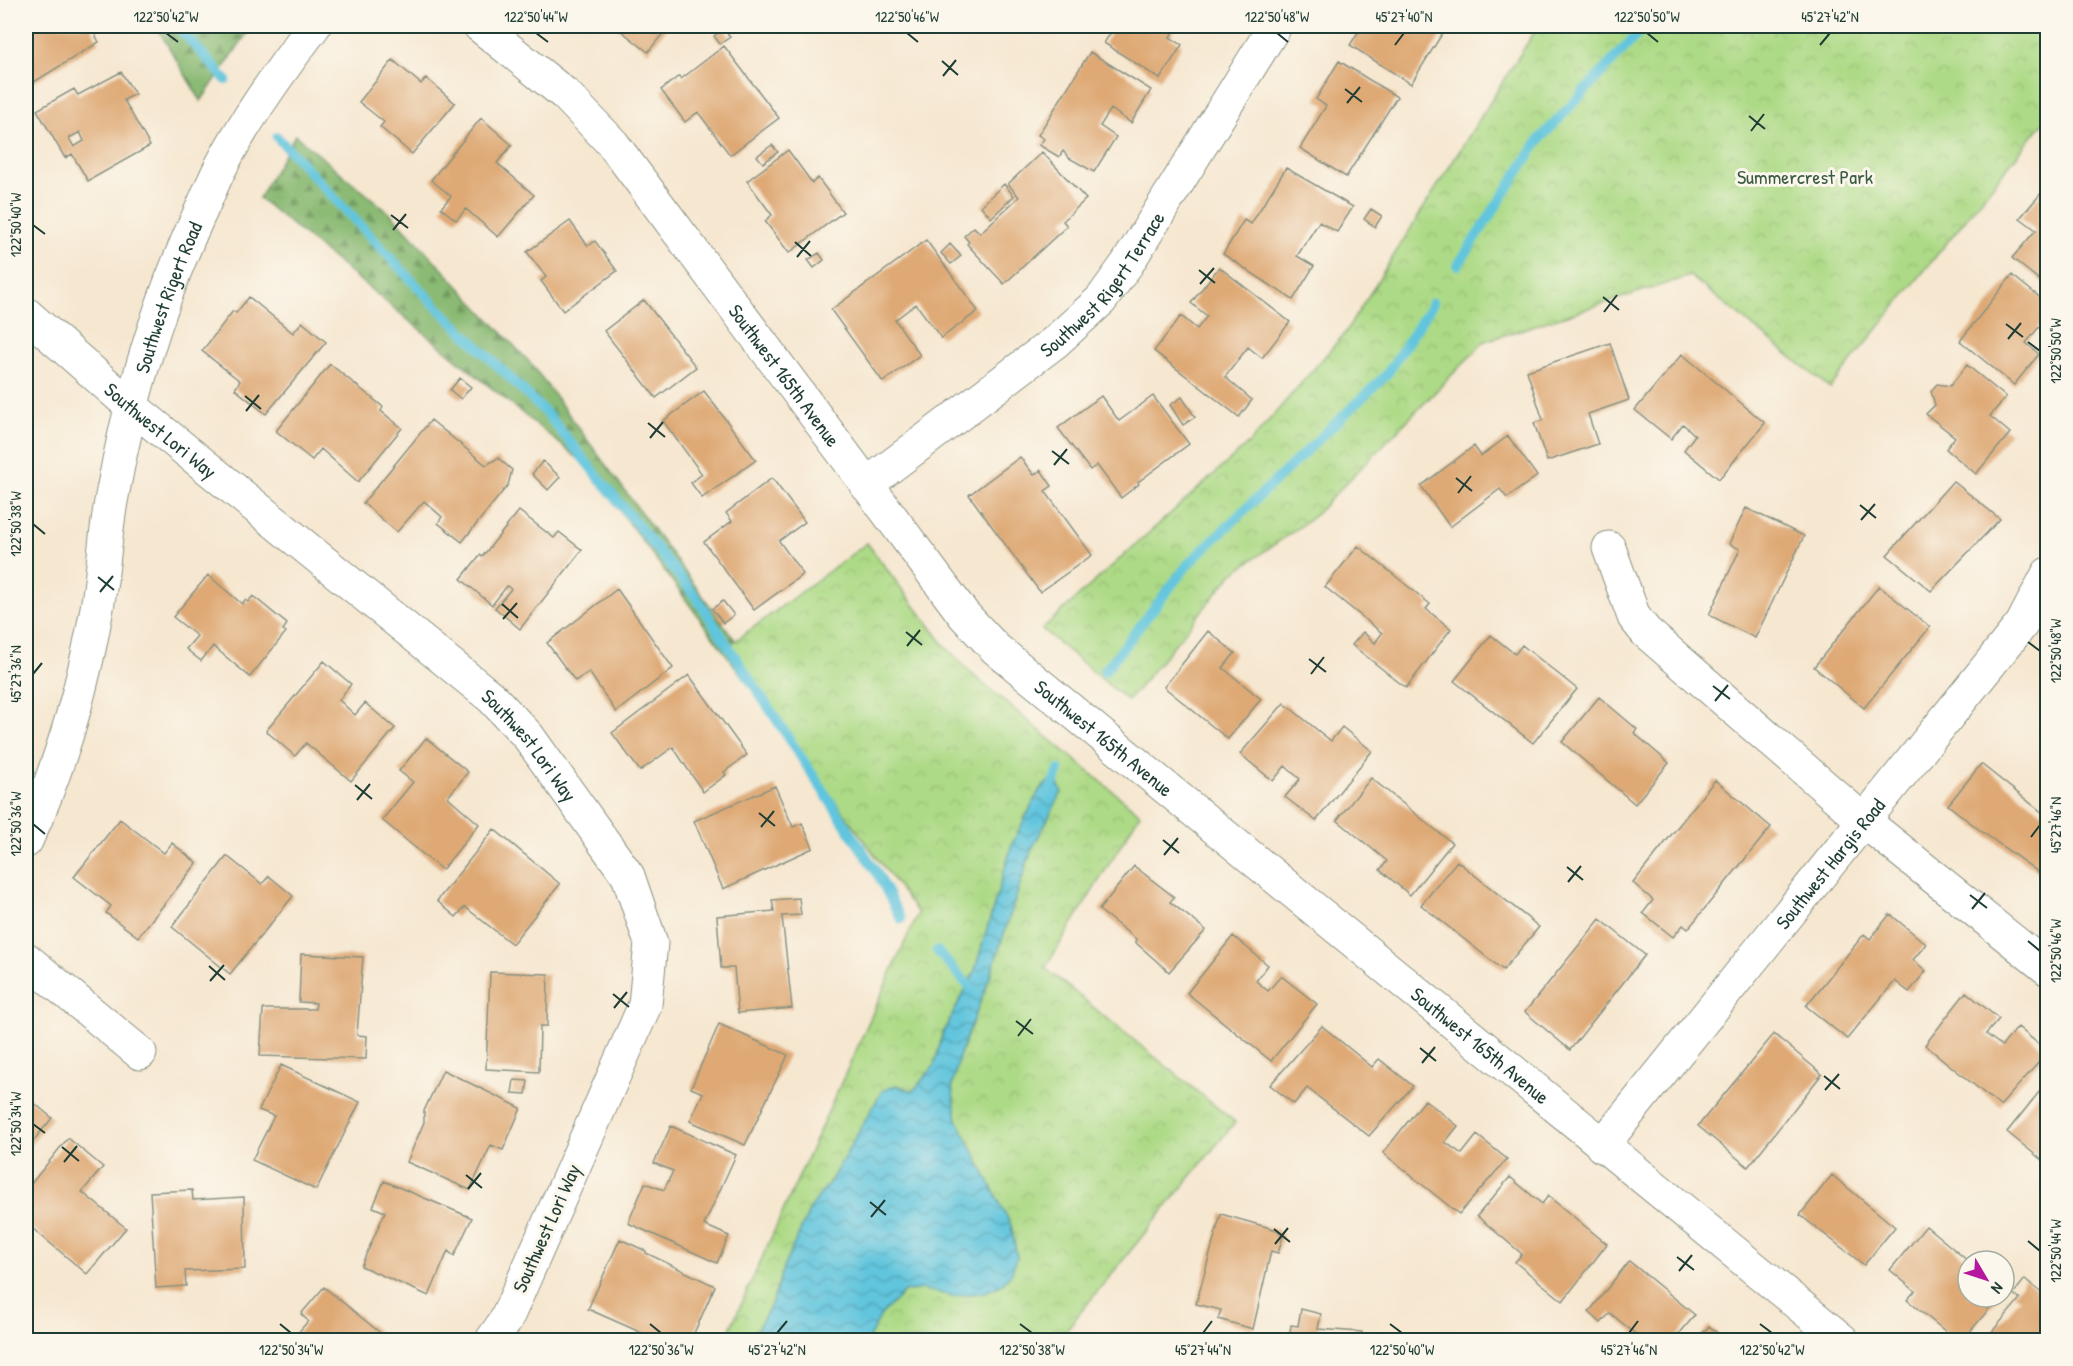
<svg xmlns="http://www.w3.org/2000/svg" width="2073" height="1366" viewBox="0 0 2073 1366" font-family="'Patrick Hand',sans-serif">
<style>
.forest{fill:url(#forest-firs);stroke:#547c54;stroke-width:1.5}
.park{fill:url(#park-crowns);stroke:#668c5d;stroke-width:1.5}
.water{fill:url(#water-waves);stroke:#408188;stroke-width:1.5}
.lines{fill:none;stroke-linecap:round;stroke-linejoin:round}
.stream{stroke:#60c5dd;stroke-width:10}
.building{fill:#dea974;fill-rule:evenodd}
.minor-casing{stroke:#8a9282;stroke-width:35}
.minor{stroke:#fff;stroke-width:33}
.ticks{fill:none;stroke:#1f3d34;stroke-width:2}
.labels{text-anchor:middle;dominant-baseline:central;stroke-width:6;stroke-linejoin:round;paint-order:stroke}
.park-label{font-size:20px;fill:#3b5c44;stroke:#fbf7ec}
.street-label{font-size:20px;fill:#1f3d34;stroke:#fbf7ec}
.neatline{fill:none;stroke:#1f3d34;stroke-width:2}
.ticks-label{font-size:15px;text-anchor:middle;fill:#1f3d34}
</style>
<defs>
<pattern id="forest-firs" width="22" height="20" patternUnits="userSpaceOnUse" patternTransform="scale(1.5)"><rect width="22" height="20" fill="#8aba73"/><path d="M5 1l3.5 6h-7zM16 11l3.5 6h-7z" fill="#70985f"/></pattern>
<pattern id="park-crowns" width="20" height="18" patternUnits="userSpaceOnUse" patternTransform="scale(1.5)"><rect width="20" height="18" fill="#adda86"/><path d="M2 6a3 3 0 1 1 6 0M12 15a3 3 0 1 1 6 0" fill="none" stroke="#94bc74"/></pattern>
<pattern id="water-waves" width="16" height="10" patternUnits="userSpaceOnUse" patternTransform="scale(1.5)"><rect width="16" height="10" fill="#60c5dd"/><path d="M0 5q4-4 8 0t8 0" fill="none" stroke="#4fa1b4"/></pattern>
</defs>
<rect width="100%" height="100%" fill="#fbf7ec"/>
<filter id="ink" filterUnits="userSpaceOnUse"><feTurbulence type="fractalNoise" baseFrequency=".0167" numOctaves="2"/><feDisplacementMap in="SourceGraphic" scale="12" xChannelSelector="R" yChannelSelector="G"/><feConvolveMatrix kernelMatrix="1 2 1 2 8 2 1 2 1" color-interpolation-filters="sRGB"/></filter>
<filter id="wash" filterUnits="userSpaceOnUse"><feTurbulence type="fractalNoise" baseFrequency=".008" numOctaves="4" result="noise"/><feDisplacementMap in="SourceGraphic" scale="24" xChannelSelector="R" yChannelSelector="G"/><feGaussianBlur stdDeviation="1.35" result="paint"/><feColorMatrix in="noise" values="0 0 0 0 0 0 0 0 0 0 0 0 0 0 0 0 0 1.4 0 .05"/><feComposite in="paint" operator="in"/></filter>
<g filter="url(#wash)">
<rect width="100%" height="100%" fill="#f6e7d0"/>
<path class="forest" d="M156,26H252L201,101Z
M295,135L393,216L532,365L735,640L723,650L587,466L259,198Z"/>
<path class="park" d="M1538,26H2047V118L1830,388L1690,276L1485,341L1312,518L1232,574L1128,701L1042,629L1251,441L1345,333Z
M867,543L945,646L974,676L1140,814L1045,968L1235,1122L1058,1340H725L918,913L723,650Z"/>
<path class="water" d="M1054,777L1062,792L1031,851L990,977L960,1054L952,1086L957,1119L1011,1225L1017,1257L1012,1272L1001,1285L986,1292L953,1296L921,1289L904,1292L881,1315L868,1340H751L773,1301L783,1268L811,1207L831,1180L882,1091L897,1085L913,1091L934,1066L943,1033L974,973L1012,844L1040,789Z"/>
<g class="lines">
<path class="stream" d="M177,26L226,80
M277,137L430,300L548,415L696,597L877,873L901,919
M1458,265L1539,140L1645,26
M1104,672L1189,563L1387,374L1433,303
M1050,791L1059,770
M937,951L974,992"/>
</g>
<g id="blocks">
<path class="building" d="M26,26H90L99,42L26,87Z
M615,26H669L648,52Z
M1115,26H1177L1170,37L1182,45L1160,79L1104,43Z
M1362,26H1447L1411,84L1350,45Z
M724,29L730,37L720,44L714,36Z
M724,46L779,118L730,155L698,112L685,122L661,90L679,76L681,79Z
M1090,52L1151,90L1131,123L1111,109L1100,126L1116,137L1094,172L1069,158L1063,151L1059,157L1039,145L1044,139L1038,135Z
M393,60L421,84L426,78L455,103L412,154L380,127L384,122L359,102Z
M1339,61L1397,97L1346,177L1300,148L1326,106L1316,99Z
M121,72L135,94L124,100L150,146L88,181L72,154L65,158L37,110L74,89L78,95ZM80,132L84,141L74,147L69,138Z
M481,118L512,145L497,163L534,195L498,237L466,209L456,220L441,208L451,196L431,180Z
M772,145L778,152L763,163L757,156Z
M788,150L812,183L818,178L843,212L789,253L765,221L772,215L747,181Z
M1042,152L1086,199L1063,221L1067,226L1004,284L967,244L969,242L964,236L974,227L980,233L1019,197L1008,184Z
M1286,168L1353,207L1337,232L1319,222L1297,256L1314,266L1293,300L1223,254L1244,220L1251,224Z
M1004,184L1014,196L991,218L981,206Z
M2048,185V287L2012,258L2036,230L2020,218Z
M1371,209L1382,216L1375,227L1364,219Z
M570,221L588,246L595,241L617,271L563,311L541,281L546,277L527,252Z
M926,240L978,311L941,338L916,304L895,320L920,355L883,382L831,310Z
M950,244L961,256L951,264L941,253Z
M819,253L824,260L814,268L808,260Z
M1219,267L1290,322L1262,358L1248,347L1225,377L1252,400L1239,417L1154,351L1181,316L1197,329L1207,316L1191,303Z
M2012,275L2048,304V316L2026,343L2039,354L2014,385L1960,341Z
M249,297L293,333L302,322L326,342L266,414L235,389L240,381L202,351L233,311L236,313Z
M644,300L696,367L656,398L604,331Z
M1610,343L1629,400L1588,414L1598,444L1547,461L1534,423L1543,420L1527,371Z
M1682,354L1765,423L1719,479L1684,450L1695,435L1683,424L1671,439L1635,410Z
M330,364L383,407L381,411L402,428L358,482L321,449L312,460L276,431Z
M1967,365L2006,397L1990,416L2010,433L1976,474L1946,449L1955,437L1926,414L1935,405L1931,391L1937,384L1950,386Z
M460,378L471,387L461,399L450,390Z
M704,391L756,460L702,498L691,483L702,474L663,421Z
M1101,396L1119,421L1153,396L1189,444L1138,482L1139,484L1121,498L1097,465L1090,470L1058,428Z
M1182,397L1195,417L1183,425L1170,405Z
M431,420L486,465L498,458L512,470L508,485L462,542L438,523L442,517L424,501L397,532L363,503Z
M1508,436L1537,476L1507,498L1500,489L1450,527L1421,486L1474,446L1481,456Z
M1020,457L1034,475L1041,470L1052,486L1045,491L1092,555L1040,592L969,495Z
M543,461L560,477L548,490L532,474Z
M772,478L805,522L779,541L803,574L754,610L704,542L732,521L726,513Z
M1953,481L2000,519L1931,591L1887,555Z
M1746,508L1804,536L1755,638L1709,615L1740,549L1729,544Z
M519,511L554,538L559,532L582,550L520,629L495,608L511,589L507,586L492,605L461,579L480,555L482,557Z
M1358,546L1430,604L1426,609L1451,629L1406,688L1352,645L1363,632L1375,643L1382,633L1325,587Z
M208,575L242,604L245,600L248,602L253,596L287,624L283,630L286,632L250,677L213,646L201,661L186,649L197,636L173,617Z
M1879,586L1930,627L1864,708L1814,667Z
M617,589L673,668L616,712L589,672L575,681L547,643Z
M723,601L734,615L723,623L712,609Z
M1208,631L1235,653L1223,668L1261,699L1228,739L1164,687Z
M1491,635L1515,654L1522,645L1577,689L1533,743L1454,681Z
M324,661L351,684L339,700L355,715L365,703L395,728L351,781L306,743L295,756L266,731Z
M689,675L747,755L724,772L726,775L703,792L673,747L640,771L612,733Z
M1599,697L1637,729L1634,733L1669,763L1635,804L1562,742Z
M1284,703L1331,741L1342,727L1372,751L1316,821L1285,797L1300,779L1285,766L1273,781L1240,754Z
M426,738L468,772L448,797L479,824L442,870L382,820L413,782L399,771Z
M1981,764L2048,817V879L1981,831L1948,805Z
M1371,778L1452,843L1410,895L1380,870L1387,861L1337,820Z
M1715,780L1771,827L1688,929L1683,925L1673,937L1643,913L1653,900L1633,883Z
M775,786L793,827L802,823L813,848L723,889L694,821Z
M120,819L164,853L172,843L197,863L138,937L106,913L111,906L74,877Z
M494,829L560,884L512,944L465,907L456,917L437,901Z
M227,856L262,884L269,876L293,896L230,974L172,927Z
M1457,861L1539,927L1503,970L1421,905Z
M1134,866L1174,897L1170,902L1206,930L1169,972L1135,942L1136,939L1099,910Z
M799,898L801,915L782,916L792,1008L738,1013L734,968H721L717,916L774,911L772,900Z
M1890,914L1926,944L1913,960L1926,971L1909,992L1895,981L1847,1039L1806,1006L1864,934L1870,939Z
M1600,919L1645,955L1570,1050L1525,1012Z
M1233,936L1268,965L1256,981L1268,991L1281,976L1317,1004L1271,1061L1187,993Z
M301,954L363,957L357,1035L367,1036L366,1059L260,1056L263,1009H315L316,1003L299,1002Z
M490,972L548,974L547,1026H540L539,1072L486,1069Z
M1966,992L1999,1019L1986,1034L2002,1046L2018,1027L2048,1052L2000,1106L1925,1045Z
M719,1024L788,1055L745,1145L690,1121L703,1093L691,1088Z
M1322,1026L1372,1067L1379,1059L1413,1086L1369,1136L1307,1088L1294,1104L1270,1085Z
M1774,1034L1822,1074L1748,1167L1698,1126Z
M281,1065L360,1102L316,1190L252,1160L274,1116L259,1110Z
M443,1070L521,1108L503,1150L491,1145L470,1190L407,1162L424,1122V1111Z
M514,1080L528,1081L526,1094L512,1093Z
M2048,1081V1165L2007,1132Z
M26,1096L52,1118L26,1150Z
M1425,1100L1458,1126L1445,1142L1462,1154L1477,1135L1507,1159L1459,1214L1383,1153Z
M671,1126L736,1155L704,1225L729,1236L717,1263L628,1223L645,1183L664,1190L673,1171L654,1163Z
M68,1138L103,1167L82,1192L126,1228L87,1274L26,1223V1190Z
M1832,1175L1895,1227L1864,1265L1800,1215Z
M1510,1177L1542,1204L1548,1196L1607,1244L1563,1301L1515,1262L1522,1254L1477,1216Z
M384,1181L472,1218L454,1256L448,1251L429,1296L361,1266L385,1212L373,1207Z
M192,1190L193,1200L244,1197L245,1269L185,1271L186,1286L156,1288L150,1192Z
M1221,1214L1277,1230L1283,1236L1278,1253L1271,1251L1253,1329L1218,1319L1221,1310L1196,1304Z
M1926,1226L1968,1261V1297H1999L1963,1340H1956L1907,1300L1915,1291L1890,1270Z
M620,1239L646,1251V1253L715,1286L691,1340H658L588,1309Z
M1629,1261L1695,1315L1674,1340H1643L1610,1313L1601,1323L1589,1312Z
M2025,1279L2048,1298V1340H1985L2020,1299L2013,1294Z
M324,1287L389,1340H292L308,1321L301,1314Z
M1301,1309L1321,1314L1318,1329L1362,1332L1361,1340H1289L1291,1325L1298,1326Z
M1709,1326L1726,1340H1697Z"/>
</g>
</g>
<g filter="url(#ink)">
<use href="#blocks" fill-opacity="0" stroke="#8a9282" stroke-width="1.5"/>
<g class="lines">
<defs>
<g id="minor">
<path id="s1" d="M480,26L566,95L613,144L964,615L996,649L1842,1340"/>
<path id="s2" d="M26,314L131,406L492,698L528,736L628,876L651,943L645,1005L506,1320L492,1340"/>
<path id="s3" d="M866,485L1055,342L1101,300L1127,264L1275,26"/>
<path d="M1609,548L1634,617L1646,632L1864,821L2048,969"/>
<path id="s4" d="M26,841C61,766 83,688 97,608C104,569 105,529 113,491C131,393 160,297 203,206C210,190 217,173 226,157C251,111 283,67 314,26"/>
<path d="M26,959L140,1053"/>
<path id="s5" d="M1602,1146L2022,624L2048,574"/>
</g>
</defs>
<use href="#minor" class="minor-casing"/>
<use href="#minor" class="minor"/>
</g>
</g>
<path class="ticks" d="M166,33L178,42M536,33L548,42M907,33L918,42M1277,33L1288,42M1647,33L1658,42M1395,45L1404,33M1820,45L1830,33M942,61L958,75M943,76L956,60M1345,89L1362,102M1347,103L1360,87M1749,116L1765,129M1751,131L1764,114M391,215L408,228M33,225L45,234M393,230L406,214M795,242L811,256M797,257L810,241M1199,270L1215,283M1200,284L1214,268M1603,297L1619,310M1604,312L1617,295M2006,324L2023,337M2008,339L2021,323M2028,342L2040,351M245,396L261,409M246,411L259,395M648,423L665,437M650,438L663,422M1052,451L1069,464M1054,465L1067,449M1456,478L1472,491M1458,493L1471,476M1860,505L1876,518M1861,520L1875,504M33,524L45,534M98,577L114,590M100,592L113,576M502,604L518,618M503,619L517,603M906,632L922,645M2028,642L2040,651M907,646L920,630M1309,659L1326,672M33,674L42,663M1311,674L1324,657M1713,686L1730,699M1715,701L1728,685M355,785L372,799M357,800L370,784M759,813L775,826M33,824L45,834M761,827L774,811M2031,837L2040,825M1163,840L1179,853M1164,855L1178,838M1567,867L1583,880M1568,882L1581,866M1970,895L1987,908M1972,909L1985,893M2028,941L2040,951M209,966L225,980M210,981L224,965M613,994L629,1007M614,1008L627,992M1016,1021L1033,1034M1018,1036L1031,1019M1420,1048L1436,1061M1422,1063L1435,1047M1824,1076L1840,1089M1825,1090L1839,1074M33,1124L45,1133M62,1147L79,1161M64,1162L77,1146M466,1175L482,1188M468,1189L481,1173M870,1202L886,1215M871,1217L885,1200M1274,1229L1290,1242M2028,1241L2040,1251M1275,1244L1288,1228M1677,1257L1694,1270M1679,1271L1692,1255M280,1324L291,1333M650,1324L661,1333M1020,1324L1032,1333M1390,1324L1402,1333M1760,1324L1772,1333M777,1333L787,1321M1203,1333L1212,1321M1629,1333L1638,1321"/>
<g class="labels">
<g class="park-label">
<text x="1805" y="176">Summercrest Park</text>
</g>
<g class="street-label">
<text stroke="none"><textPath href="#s3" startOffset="312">Southwest Rigert Terrace</textPath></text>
<text stroke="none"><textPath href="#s4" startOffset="564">Southwest Rigert Road</textPath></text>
<text stroke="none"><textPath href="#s1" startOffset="466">Southwest 165th Avenue</textPath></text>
<text stroke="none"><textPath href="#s2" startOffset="178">Southwest Lori Way</textPath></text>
<text stroke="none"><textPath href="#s1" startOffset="952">Southwest 165th Avenue</textPath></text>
<text stroke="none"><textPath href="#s2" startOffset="664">Southwest Lori Way</textPath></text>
<text stroke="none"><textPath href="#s5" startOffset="363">Southwest Hargis Road</textPath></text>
<text stroke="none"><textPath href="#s1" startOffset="1438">Southwest 165th Avenue</textPath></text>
<text transform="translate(546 1228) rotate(-66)">Southwest Lori Way</text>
</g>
</g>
<rect width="2073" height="1366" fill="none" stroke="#fbf7ec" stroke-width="66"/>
<g transform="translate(1986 1279) rotate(129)"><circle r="28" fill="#fbf7ec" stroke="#a3ada2" stroke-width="1.5"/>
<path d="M0-4.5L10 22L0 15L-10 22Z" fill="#b5179e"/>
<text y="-9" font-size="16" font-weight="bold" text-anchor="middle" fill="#1f3d34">N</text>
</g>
<rect x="33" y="33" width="2007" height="1300" class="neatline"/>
<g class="ticks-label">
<text x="166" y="22">122°50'42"W</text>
<text x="536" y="22">122°50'44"W</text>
<text x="907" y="22">122°50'46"W</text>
<text x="1277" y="22">122°50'48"W</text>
<text x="1404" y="22">45°27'40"N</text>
<text x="1647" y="22">122°50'50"W</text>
<text x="1830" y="22">45°27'42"N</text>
<text transform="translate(16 225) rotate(-90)" y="5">122°50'40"W</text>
<text transform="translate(2056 351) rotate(-90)" y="5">122°50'50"W</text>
<text transform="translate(16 524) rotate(-90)" y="5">122°50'38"W</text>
<text transform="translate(2056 651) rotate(-90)" y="5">122°50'48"W</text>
<text transform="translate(16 674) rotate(-90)" y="5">45°27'36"N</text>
<text transform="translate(16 824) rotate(-90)" y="5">122°50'36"W</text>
<text transform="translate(2056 825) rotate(-90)" y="5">45°27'46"N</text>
<text transform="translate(2056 951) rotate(-90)" y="5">122°50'46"W</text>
<text transform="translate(16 1124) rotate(-90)" y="5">122°50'34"W</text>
<text transform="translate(2056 1251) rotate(-90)" y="5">122°50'44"W</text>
<text x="291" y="1355">122°50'34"W</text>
<text x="661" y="1355">122°50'36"W</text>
<text x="777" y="1355">45°27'42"N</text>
<text x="1032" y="1355">122°50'38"W</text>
<text x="1203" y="1355">45°27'44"N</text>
<text x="1402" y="1355">122°50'40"W</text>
<text x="1629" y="1355">45°27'46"N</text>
<text x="1772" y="1355">122°50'42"W</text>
</g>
</svg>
